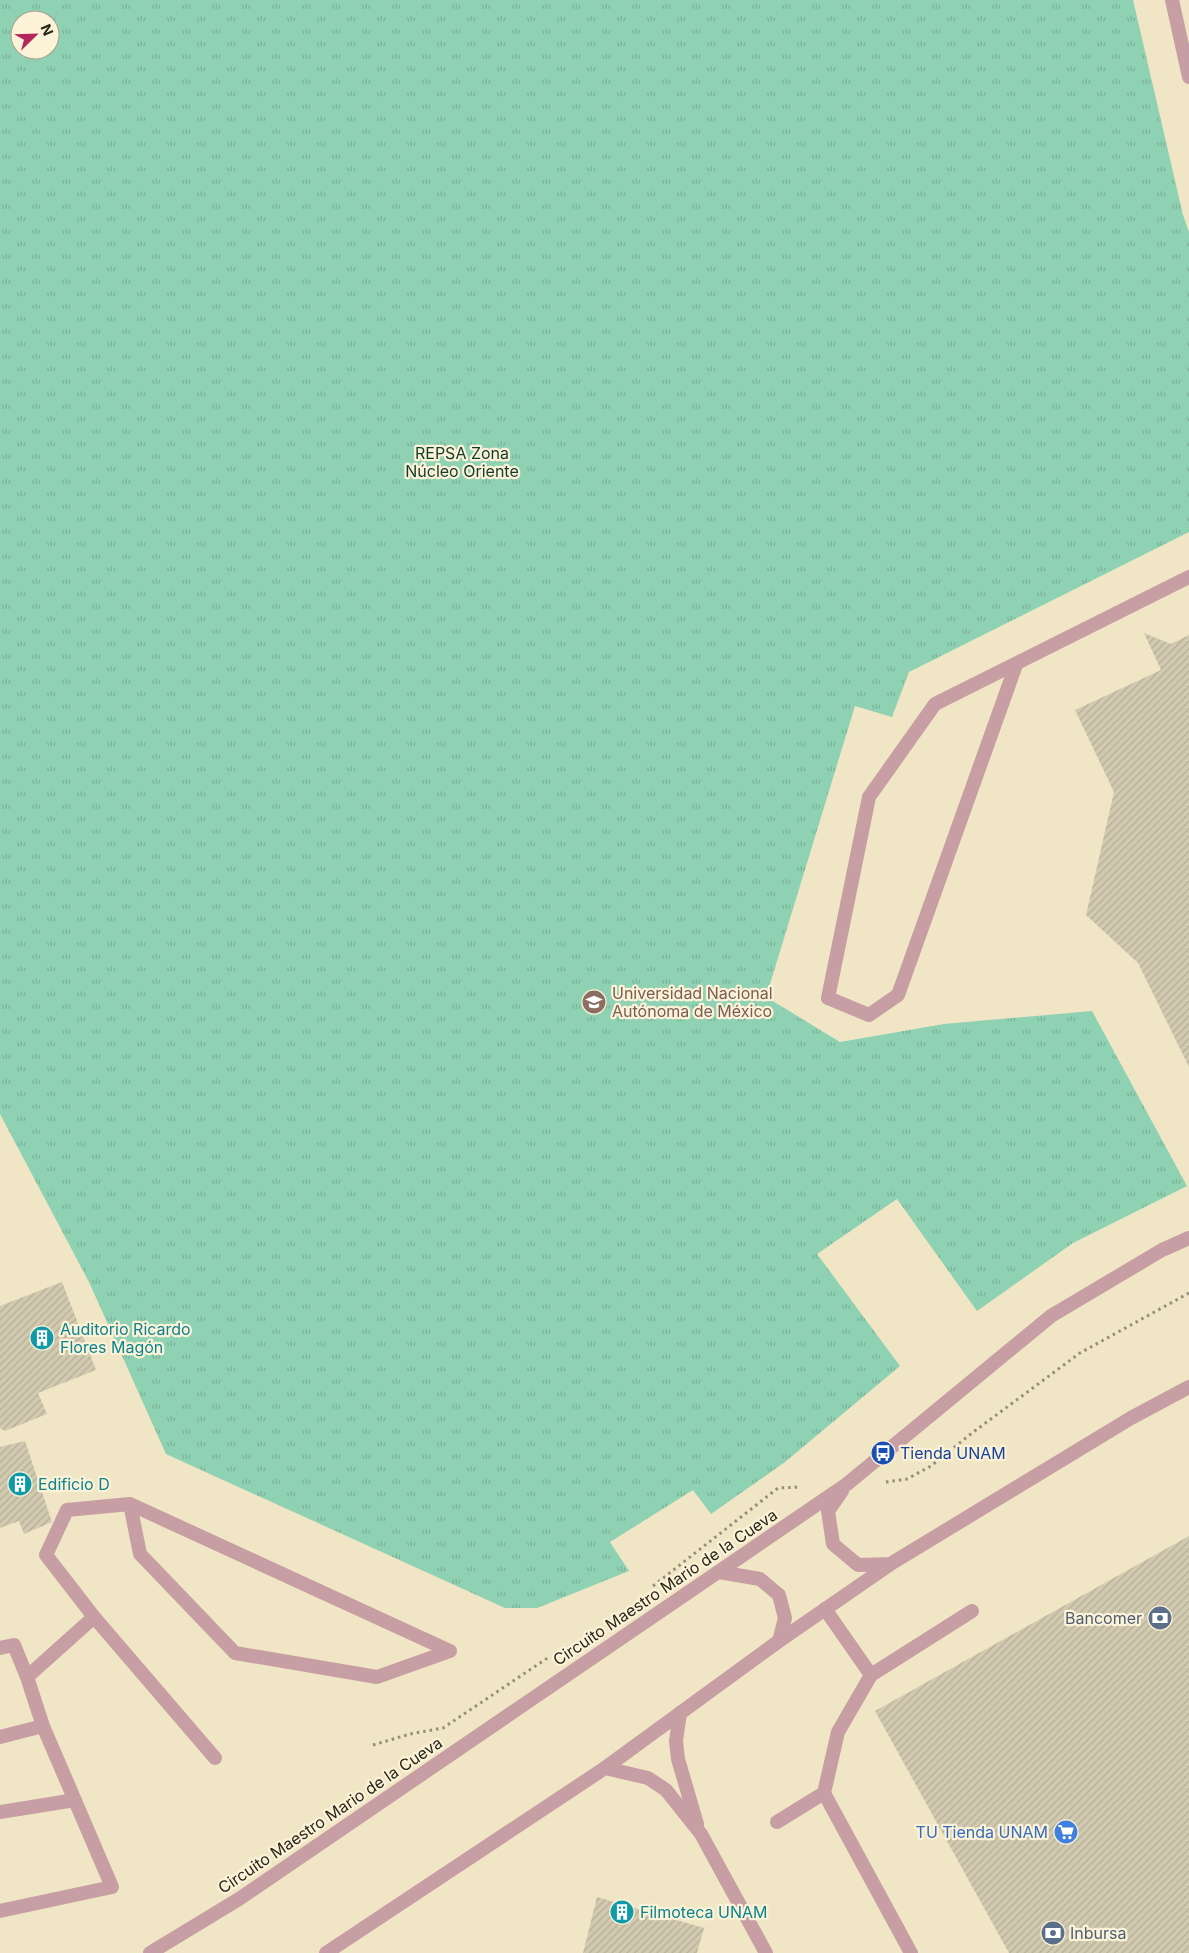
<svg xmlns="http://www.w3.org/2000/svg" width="1189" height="1953" viewBox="0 0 1189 1953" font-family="Inter,sans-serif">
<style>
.built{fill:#f0e5c4;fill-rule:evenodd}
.grass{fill:url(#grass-tufts);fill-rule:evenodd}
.building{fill:url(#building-hatch)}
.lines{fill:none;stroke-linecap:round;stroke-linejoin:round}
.path{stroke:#938d7a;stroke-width:3;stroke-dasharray:2.5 4;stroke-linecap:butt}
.service{stroke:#c79ea3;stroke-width:14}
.tertiary{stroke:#c79ea3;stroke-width:14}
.labels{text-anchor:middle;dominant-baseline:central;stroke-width:4.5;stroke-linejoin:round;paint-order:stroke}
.park-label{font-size:16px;fill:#123c2c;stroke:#fbf2d7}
.education-label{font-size:16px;fill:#785e54;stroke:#fbf2d7;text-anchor:start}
.culture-label{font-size:16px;fill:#0d838f;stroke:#fbf2d7;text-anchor:start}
.transit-label{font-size:16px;fill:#164399;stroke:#fbf2d7;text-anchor:start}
.street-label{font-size:16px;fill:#29261c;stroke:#fbf2d7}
.service-label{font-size:16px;fill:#4e5e75;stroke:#fbf2d7;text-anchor:end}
.shop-label{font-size:16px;fill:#366cbe;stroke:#fbf2d7;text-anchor:end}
</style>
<defs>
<pattern id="grass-tufts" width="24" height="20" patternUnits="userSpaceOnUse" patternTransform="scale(1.25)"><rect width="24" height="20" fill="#8fd1b3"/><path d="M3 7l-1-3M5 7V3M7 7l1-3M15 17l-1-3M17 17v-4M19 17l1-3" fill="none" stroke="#7bb399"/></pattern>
<pattern id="building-hatch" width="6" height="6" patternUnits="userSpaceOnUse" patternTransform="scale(1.25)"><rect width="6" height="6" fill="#d2cab0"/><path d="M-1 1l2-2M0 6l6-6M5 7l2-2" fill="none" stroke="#b4ad97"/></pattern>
</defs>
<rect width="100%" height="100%" fill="#fbf2d7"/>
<path class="built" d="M0,0H1189V1953H0ZM20,20H50V50H20Z"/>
<path class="grass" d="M0,0H1133L1183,215L1189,232V532L909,672L892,717L855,706L766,997L840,1042L944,1024L1092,1011L1187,1186L1073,1243L977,1311L897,1199L817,1254L900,1366L785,1462L711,1514L693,1490L610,1542L629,1571L537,1608H505L166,1454L89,1282L0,1114ZM20,20H50V50H20Z"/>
<path class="building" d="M1144,633L1171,644L1189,635V1067L1138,963L1086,915L1114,792L1075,710L1161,670Z
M62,1282L96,1370L38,1393L47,1414L5,1431L0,1428V1306Z
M25,1441L52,1522L24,1534L19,1521L0,1528V1447Z
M1189,1536V1953H1009L875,1711Z
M597,1897L704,1928L697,1953H583Z"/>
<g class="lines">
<path class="path" d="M886,1482L907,1479L931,1466L972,1433L1080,1353L1189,1293
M653,1586L778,1488L800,1487
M373,1745L410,1734L443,1728L549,1657"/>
<path class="service" d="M1016,665L898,995L869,1015L828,998L869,797L935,704L1189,577
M94,1617L215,1758
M0,1648L14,1645L27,1677L43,1726L112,1887L0,1911
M871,1675L972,1611
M27,1677L94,1617L46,1555L67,1510L130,1504L450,1651L377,1677L235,1653L140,1554L130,1504
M680,1713L676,1741L678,1759L697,1824
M0,1737L43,1726
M605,1768L648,1778L666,1790L701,1834L766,1953
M824,1793L838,1732L871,1675L825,1609
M0,1812L75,1800
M777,1822L824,1793L911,1953"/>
<path class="tertiary" d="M1172,0L1189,77
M842,1491L828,1511L833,1544L858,1565L890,1564
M719,1572L760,1579L779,1595L785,1618L779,1641
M150,1953L239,1899L847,1484L1051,1316L1162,1250L1189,1238
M326,1953L605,1768L779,1641L892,1563L1131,1418L1189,1387"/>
</g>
<defs>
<symbol id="university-disc" viewBox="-11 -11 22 22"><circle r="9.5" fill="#8d6e63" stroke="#fbf2d7"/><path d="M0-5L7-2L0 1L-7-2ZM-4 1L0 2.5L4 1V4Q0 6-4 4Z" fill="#fff"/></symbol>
<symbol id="building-disc" viewBox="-11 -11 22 22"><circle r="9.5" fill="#0f9aa8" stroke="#fbf2d7"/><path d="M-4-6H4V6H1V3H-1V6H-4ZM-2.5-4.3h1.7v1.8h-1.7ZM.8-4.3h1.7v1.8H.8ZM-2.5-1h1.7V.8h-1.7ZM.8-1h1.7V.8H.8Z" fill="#fff"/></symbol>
<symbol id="bus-disc" viewBox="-11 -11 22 22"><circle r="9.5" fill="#1a4fb4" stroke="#fbf2d7"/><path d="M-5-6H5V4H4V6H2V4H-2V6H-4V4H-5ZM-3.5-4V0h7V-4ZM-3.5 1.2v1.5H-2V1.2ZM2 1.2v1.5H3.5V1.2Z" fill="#fff"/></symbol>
<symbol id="bank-disc" viewBox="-11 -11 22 22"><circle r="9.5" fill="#5c6f8a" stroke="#fbf2d7"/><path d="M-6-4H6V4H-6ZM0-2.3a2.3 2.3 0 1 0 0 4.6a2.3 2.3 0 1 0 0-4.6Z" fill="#fff"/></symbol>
<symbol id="supermarket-disc" viewBox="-11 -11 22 22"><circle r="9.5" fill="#3f7fe0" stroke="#fbf2d7"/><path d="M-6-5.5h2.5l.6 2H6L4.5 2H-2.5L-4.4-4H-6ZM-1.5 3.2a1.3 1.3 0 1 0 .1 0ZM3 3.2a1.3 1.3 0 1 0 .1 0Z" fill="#fff"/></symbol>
</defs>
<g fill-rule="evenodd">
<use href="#university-disc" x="580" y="988" width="28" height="28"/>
<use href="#building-disc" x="28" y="1324" width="28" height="28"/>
<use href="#bus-disc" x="869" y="1439" width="28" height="28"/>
<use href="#building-disc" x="6" y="1470" width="28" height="28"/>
<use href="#bank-disc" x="1146" y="1604" width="28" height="28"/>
<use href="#supermarket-disc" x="1052" y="1818" width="28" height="28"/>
<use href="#building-disc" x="608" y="1898" width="28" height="28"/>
<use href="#bank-disc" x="1039" y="1919" width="28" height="28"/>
</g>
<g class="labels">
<g class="park-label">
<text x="462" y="453">REPSA Zona<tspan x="462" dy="18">Núcleo Oriente</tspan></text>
</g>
<g class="education-label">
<text x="612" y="993">Universidad Nacional<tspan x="612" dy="18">Autónoma de México</tspan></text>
</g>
<g class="culture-label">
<text x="60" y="1329">Auditorio Ricardo<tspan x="60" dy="18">Flores Magón</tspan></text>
<text x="38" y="1484">Edificio D</text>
<text x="640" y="1912">Filmoteca UNAM</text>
</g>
<g class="transit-label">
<text x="900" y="1453">Tienda UNAM</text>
</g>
<g class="street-label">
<text transform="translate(665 1587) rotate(-34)">Circuito Maestro Mario de la Cueva</text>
<text transform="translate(330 1815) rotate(-34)">Circuito Maestro Mario de la Cueva</text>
</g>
<g class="service-label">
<text x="1142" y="1618">Bancomer</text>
<text x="1070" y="1933" text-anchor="start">Inbursa</text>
</g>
<g class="shop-label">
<text x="1048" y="1832">TU Tienda UNAM</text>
</g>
</g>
<g transform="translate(35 35) rotate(67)"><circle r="24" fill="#fbf2d7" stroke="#a7a08c"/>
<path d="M0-4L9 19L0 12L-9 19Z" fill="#b5275c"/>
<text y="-8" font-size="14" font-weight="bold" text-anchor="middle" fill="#29261c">N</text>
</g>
</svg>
